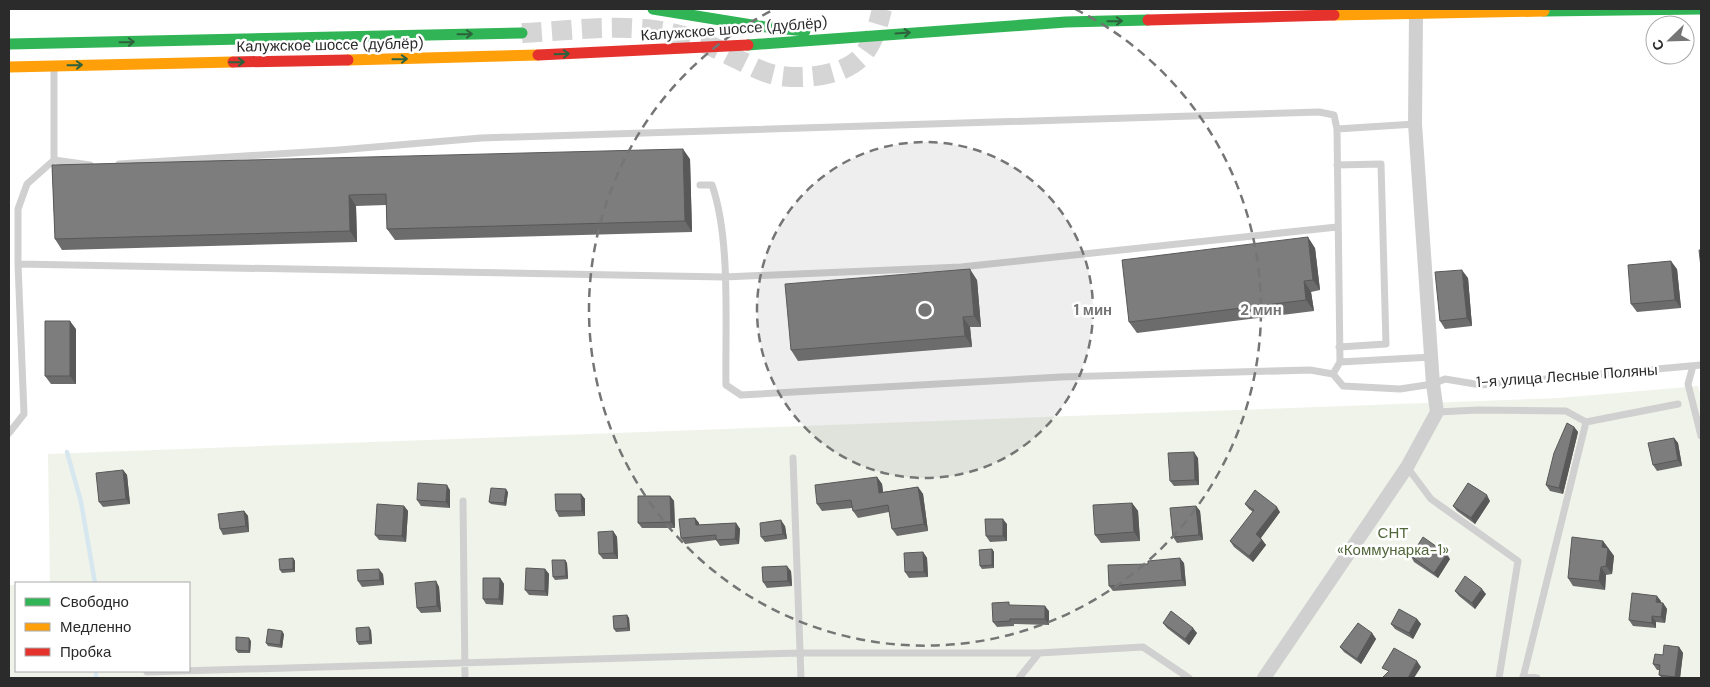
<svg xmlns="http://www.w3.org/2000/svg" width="1710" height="687" viewBox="0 0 1710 687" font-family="'DM Sans',sans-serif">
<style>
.green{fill:#f0f3ea}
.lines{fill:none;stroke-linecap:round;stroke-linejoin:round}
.stream{stroke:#d6e7f0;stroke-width:4.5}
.secondary-tunnel{stroke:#d5d5d5;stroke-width:20;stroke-dasharray:20 10;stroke-linecap:butt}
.lane{stroke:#d0d0d0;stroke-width:7}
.street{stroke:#d0d0d0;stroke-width:14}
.fast{stroke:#30b455;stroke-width:11}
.slow{stroke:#ff9f0a;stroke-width:11}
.jam{stroke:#e5322d;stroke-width:11}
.wall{fill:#6c6c6c}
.shaded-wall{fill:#585858}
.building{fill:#7d7d7d;stroke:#585858}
.oneway{stroke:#2d623c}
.ring{fill:none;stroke:#757575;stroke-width:2.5;stroke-dasharray:9 6}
.labels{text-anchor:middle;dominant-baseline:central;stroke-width:5;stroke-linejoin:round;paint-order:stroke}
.street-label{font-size:15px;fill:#2b2b2b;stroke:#fff}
.park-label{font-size:15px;fill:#51663a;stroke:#fff}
.centre{fill:#757575;stroke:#fff;stroke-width:2.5}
.ring-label{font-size:15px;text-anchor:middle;font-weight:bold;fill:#757575;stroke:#fff;stroke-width:5;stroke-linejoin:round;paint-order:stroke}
</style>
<rect width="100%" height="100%" fill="#fff"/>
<path class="green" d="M1698,386L1701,399V678H9V585H16V671H189V583H50L48,454L1559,398Z"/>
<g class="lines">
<path class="stream" d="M67,452L81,502L95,583
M96,671V678"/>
<path class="secondary-tunnel" d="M522,33C568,31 620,23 666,32C689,36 713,46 733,57C746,63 761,72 775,75C801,80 842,77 861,57C873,44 878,26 882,9"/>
<path class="lane" d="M1337,129L1415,124
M54,160L90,165
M119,164L339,150L481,138L1319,112L1334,115L1337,129L1340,362L1333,374L1310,370L1061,377L741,395L726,385C725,326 731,239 712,185H700
M1337,165L1381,164L1386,344L1339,347
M18,264L724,277L961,267L1337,227
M1340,362L1432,357
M1693,366L1688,384L1701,436
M1333,374L1343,386L1400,389L1433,384L1445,379L1481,385L1701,365
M1437,412L1478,410L1566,411L1586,422L1523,678
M1586,422L1678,404
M9,433L24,414L18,264V209L27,184L54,160V68
M793,458L801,678
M1407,467L1431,499L1518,561L1499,678
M463,501L465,678
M147,672L800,653H1039L1143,647L1189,678
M1523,676L1537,678
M1019,678L1039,653"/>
<path class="street" d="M1264,678L1407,467L1437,412L1433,384L1415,124L1416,13"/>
<path class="fast" d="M653,9L758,26L805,31
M1544,11L1701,9
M9,44L522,33
M748,45L1066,22L1148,20"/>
<path class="slow" d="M1334,15L1544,11
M348,60L538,55
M9,67L233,62"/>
<path class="jam" d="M1148,20L1334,15
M538,55L748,45
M233,62L348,60"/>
</g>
<path class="wall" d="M690,159L692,232L395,240L387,229L386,205L356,206L357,242L62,250L55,239L52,165Z
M1315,248L1320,290L1311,292L1314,311L1137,333L1129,322Z
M1677,269L1681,308L1637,312L1631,304Z
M1468,278L1472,326L1445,329L1440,321Z
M977,280L981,327H970L972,347L798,361L791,350Z
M76,329V384H51L45,376Z
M1574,427L1578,432L1563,494L1550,491L1546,485Z
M1674,438L1678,443L1682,466L1657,471L1653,465Z
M1198,458L1199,485L1174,486L1170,481Z
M123,470L127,475L130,504L103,507L99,502Z
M877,477L882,484L883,492L918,487L923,494L928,531L897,536L892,529L889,512L858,518L853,511L852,508L822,511L817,504Z
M450,490V508L421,506L417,500Z
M508,492L506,506L491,504L489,502Z
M581,494L585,499V516L559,517L556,511Z
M670,496L674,501L675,528H642L638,523Z
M1490,501L1475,524L1457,511L1453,506Z
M1132,503L1138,511L1140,541L1101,543L1095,535Z
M1245,504L1280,512L1261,538L1266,545L1253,562L1234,547L1230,541L1253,512L1249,509Z
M404,506L408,511L406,542L379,540L375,535Z
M1196,506L1200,511L1203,540L1177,543L1173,537Z
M244,511L248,516L249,532L223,535L220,529Z
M695,518L699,523V525L736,523L740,529L739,544L720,546L716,540L685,544L681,538Z
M1007,524V541L990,542L986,536Z
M785,526L787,539L765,542L761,537Z
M613,531L617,537L618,559H603L599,554Z
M1603,541L1614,556L1612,574L1606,575L1605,590L1573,586L1568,578Z
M992,549L994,552V568L982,569L980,566Z
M923,552L927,558L928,577L909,578L905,572Z
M1411,556L1450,559L1438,578L1414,562Z
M293,558L295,561V572L282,573L280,570Z
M565,560L567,563L568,579L555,580L553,577Z
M1184,563L1186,586L1113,591L1109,586Z
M545,569L549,574L548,596L529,595L525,590Z
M791,571L792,586L767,588L763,582Z
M383,574L384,585L362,587L358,581Z
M500,578L504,584L503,605L486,604L483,599Z
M436,581L439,587L441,612L421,613L417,608Z
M1455,591L1486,594L1475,609L1459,596Z
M1661,601L1660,603H1663L1667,609L1665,623L1656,622V628L1633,626L1629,620Z
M1049,611V625L1014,624V626L997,627L993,622Z
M627,615L629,618L630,631L616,632L614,629Z
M1417,619L1421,624L1413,639L1395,629L1391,624Z
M1163,623L1197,633L1189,645L1167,628Z
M371,630L372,644L359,645L357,642Z
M1372,633L1376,639L1361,664L1344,652L1340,647Z
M284,634L282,648L268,646L266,643Z
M251,641L250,653H238L236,650Z
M1679,647L1683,653L1680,678H1662L1659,675V670H1657L1653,664L1663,655Z"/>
<path class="shaded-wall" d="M683,149L690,159L692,232L685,221Z
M349,195L356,206L357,242L350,231Z
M1308,237L1315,248L1320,290L1313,280Z
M1671,261L1677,269L1681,308L1675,300Z
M970,269L977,280L981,327L974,316Z
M1462,270L1468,278L1472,326L1467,318Z
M1304,281L1311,292L1314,311L1306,300Z
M963,317L970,327L972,347L965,336Z
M70,321L76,329V384L70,376Z
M1574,427L1578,432L1563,494L1559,488Z
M1674,438L1678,443L1682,466L1678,460Z
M1194,452L1198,458L1199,485L1195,480Z
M9,468L10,490L9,489Z
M123,470L127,475L130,504L126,499Z
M877,477L882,484L884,500L879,493Z
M447,485L450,490V508L446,502Z
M918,487L923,494L928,531L924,524Z
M506,489L508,492L506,506L504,503Z
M581,494L585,499V516L582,511Z
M1487,495L1490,501L1475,524L1471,518Z
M670,496L674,501L675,528L671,522Z
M1132,503L1138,511L1140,541L1134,532Z
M404,506L408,511L406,542L402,536Z
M1196,506L1200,511L1203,540L1199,535Z
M1277,507L1280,512L1259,540L1256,534Z
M244,511L248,516L249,532L246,526Z
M695,518L699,523L700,531L696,525Z
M1003,519L1007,524V541L1003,536Z
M781,520L785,526L787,539L783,534Z
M736,523L740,529L739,544L735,539Z
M613,531L617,537L618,559L614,553Z
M1262,540L1266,545L1253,562L1249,556Z
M1603,541L1614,556L1612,574L1606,566L1602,547Z
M992,549L994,552V568L992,565Z
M923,552L927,558L928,577L924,572Z
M1447,554L1450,559L1438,578L1434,573Z
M293,558L295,561V572L293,569Z
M1180,558L1184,563L1186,586L1182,580Z
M565,560L567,563L568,579L566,576Z
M787,566L791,571L792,586L788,581Z
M1601,567L1606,575L1605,590L1599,581Z
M379,569L383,574L384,585L380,580Z
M545,569L549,574L548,596L545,591Z
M500,578L504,584L503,605L499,599Z
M436,581L439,587L441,612L437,606Z
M1482,589L1486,594L1475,609L1472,603Z
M1657,596L1661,601L1660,608L1656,602Z
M1663,603L1667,609L1665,623L1661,617Z
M1045,606L1049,611V625L1045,619Z
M627,615L629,618L630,631L628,628Z
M1652,616L1656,622V628L1652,623Z
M1417,619L1421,624L1413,639L1409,633Z
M369,627L371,630L372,644L370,641Z
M1193,628L1197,633L1189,645L1185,639Z
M282,631L284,634L282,648L280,645Z
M1372,633L1376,639L1361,664L1357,659Z
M249,638L251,641L250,653L249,651Z
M1679,647L1683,653L1680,678H1676L1675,677Z
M1417,661L1421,667L1414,678H1408Z"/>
<path class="building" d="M683,149L685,221L387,229L386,194L349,195L350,231L55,239L52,165Z
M1308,237L1313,280L1304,281L1306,300L1129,322L1122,260Z
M1699,250H1701V267Z
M1671,261L1675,300L1631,304L1628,265Z
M970,269L974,316L963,317L965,336L791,350L785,284Z
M1462,270L1467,318L1440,321L1435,272Z
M45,321H70V376H45Z
M1567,423L1574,427L1559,488L1546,485L1554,453Z
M1674,438L1678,460L1653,465L1648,443Z
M1194,452L1195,480L1170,481L1168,453Z
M123,470L126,499L99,502L96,473Z
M877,477L879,493L918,487L924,524L892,529L888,505L853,511L851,500L817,504L815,485Z
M418,483L447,485L446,502L417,500Z
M1468,483L1487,495L1471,518L1453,506Z
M491,488L506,489L504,503L489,502Z
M1255,490L1277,507L1256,534L1262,540L1249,556L1230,541L1254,510L1245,504Z
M555,494H581L582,511H556Z
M638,496H670L671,522L638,523Z
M1132,503L1134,532L1095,535L1093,505Z
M377,504L404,506L402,536L375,535Z
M1196,506L1199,535L1173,537L1170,508Z
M244,511L246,526L220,529L218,514Z
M695,518L696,525L736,523L735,539L716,540V535L681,538L679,519Z
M985,519H1003V536H986Z
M781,520L783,534L761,537L760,523Z
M613,531L614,553L599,554L598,532Z
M1423,537L1447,554L1434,573L1411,556Z
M1572,537L1603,541L1602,547L1608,548L1606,566L1601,567L1599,581L1568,578Z
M992,549V565L980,566L979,550Z
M923,552L924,572H905L904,553Z
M293,558V569L280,570L279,559Z
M1180,558L1182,580L1109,586L1108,565L1148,564V561Z
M552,560H565L566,576L553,577Z
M787,566L788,581L763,582L762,567Z
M526,568L545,569V591L525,590Z
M379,569L380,580L358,581L357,570Z
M1465,576L1482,589L1472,603L1455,591Z
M483,578H500L499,599H483Z
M436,581L437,606L417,608L415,583Z
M1632,593L1657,596L1656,602L1663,603L1661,617L1652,616V623L1629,620Z
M1009,602V605L1045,606V619H1010V621L993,622L992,603Z
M1399,609L1417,619L1409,633L1391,624Z
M1171,611L1193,628L1185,639L1163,623Z
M627,615L628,628L614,629L613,616Z
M1358,623L1372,633L1357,659L1340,647Z
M369,627L370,641L357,642L356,628Z
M268,629L282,631L280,645L266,643Z
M236,637L249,638V651L236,650Z
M1664,645L1679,647L1675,677L1659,675L1660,665L1653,664L1655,654L1663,655Z
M1394,648L1417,661L1408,678H1382L1389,671L1382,668Z"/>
<defs><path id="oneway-shaft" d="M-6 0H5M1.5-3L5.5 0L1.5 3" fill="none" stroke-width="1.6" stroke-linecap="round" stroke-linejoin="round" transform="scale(1.25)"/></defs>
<g class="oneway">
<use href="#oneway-shaft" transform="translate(1115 21) rotate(-1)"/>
<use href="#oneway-shaft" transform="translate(903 33) rotate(-4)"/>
<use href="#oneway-shaft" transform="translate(465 34) rotate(-1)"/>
<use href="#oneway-shaft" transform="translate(127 42) rotate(-1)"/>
<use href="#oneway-shaft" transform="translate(562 54) rotate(-2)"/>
<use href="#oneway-shaft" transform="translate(400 59) rotate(-1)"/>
<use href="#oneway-shaft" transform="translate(237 62) rotate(-1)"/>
<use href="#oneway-shaft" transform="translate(75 65) rotate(-1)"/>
</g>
<circle cx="925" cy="310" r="168" fill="#757575" fill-opacity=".12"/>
<g class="ring">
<circle cx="925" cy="310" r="168"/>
<path d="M1075 9A336 336 0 1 1 775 9"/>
</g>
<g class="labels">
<g class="street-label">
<text transform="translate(734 29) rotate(-4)">Калужское шоссе (дублёр)</text>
<text transform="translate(330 45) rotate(-1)">Калужское шоссе (дублёр)</text>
<text transform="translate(1567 376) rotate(-4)">1-я улица Лесные Поляны</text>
</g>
<g class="park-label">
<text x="1393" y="533">СНТ<tspan x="1393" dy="17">«Коммунарка-1»</tspan></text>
</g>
</g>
<circle cx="925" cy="310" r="8" class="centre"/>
<g class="ring-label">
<text x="1093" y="315">1 мин</text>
<text x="1261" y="315">2 мин</text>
</g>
<rect width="1710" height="687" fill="none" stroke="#2b2b2b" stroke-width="20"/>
<rect x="15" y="582" width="175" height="90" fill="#ffffff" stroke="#aaaaaa"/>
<rect x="25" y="598" width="25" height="8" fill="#30b455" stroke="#aaaaaa"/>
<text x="60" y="607" font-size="15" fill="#2b2b2b">Свободно</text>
<rect x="25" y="623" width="25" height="8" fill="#ff9f0a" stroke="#aaaaaa"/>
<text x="60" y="632" font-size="15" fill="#2b2b2b">Медленно</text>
<rect x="25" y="648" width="25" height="8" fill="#e5322d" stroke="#aaaaaa"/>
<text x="60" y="657" font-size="15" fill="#2b2b2b">Пробка</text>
<g transform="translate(1670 40) rotate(247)"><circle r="24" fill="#ffffff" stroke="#aaaaaa"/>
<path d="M0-4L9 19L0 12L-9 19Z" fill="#757575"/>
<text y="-8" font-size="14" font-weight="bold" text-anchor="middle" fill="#2b2b2b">С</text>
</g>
</svg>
